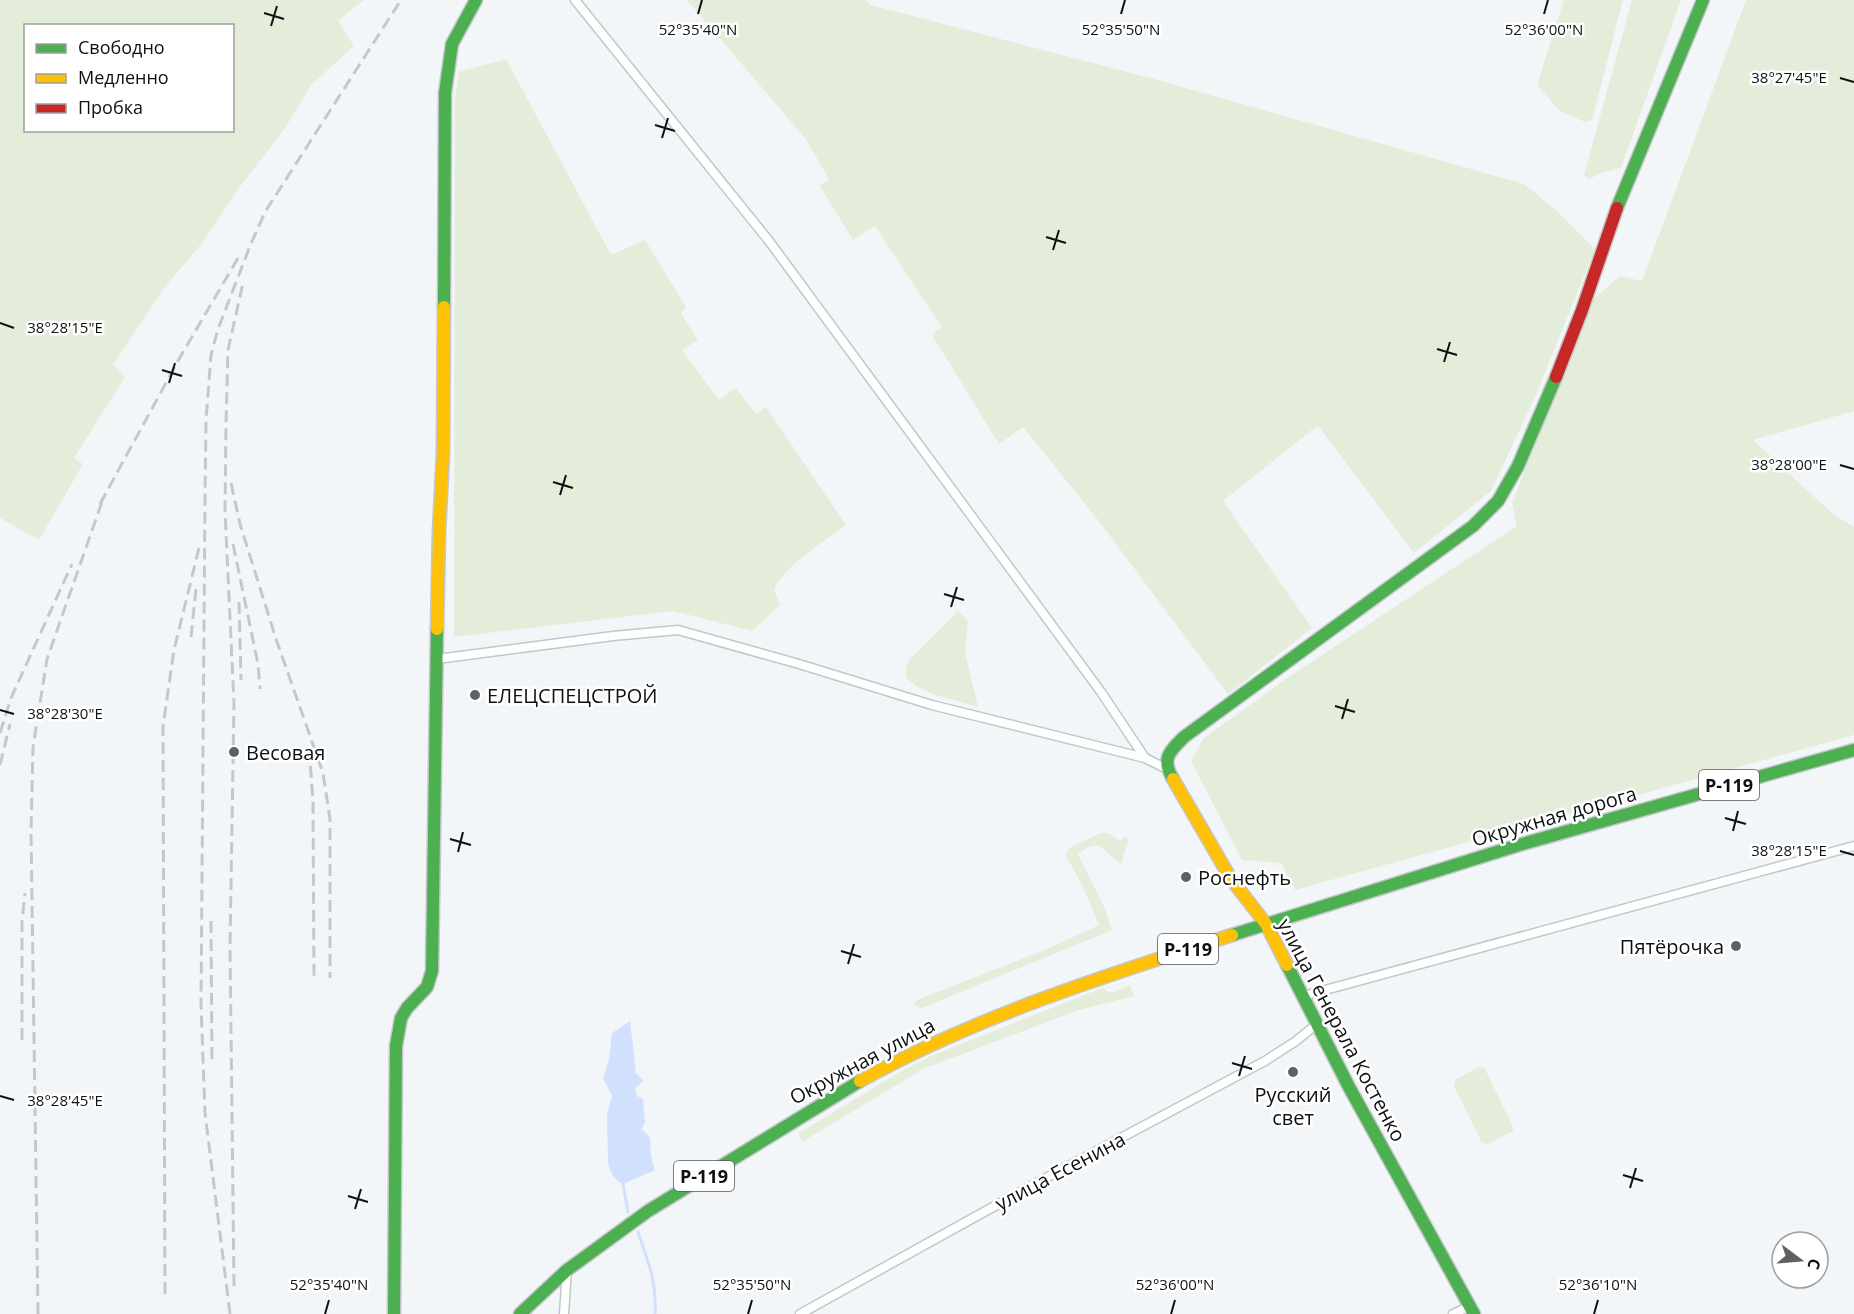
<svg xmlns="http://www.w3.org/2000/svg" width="1854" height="1314" viewBox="0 0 1854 1314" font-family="'Open Sans',sans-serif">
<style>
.green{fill:#e4edd9;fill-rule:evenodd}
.water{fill:#d1e0fc}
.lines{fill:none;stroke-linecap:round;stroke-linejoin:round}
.stream{stroke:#d1e0fc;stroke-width:3}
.street-casing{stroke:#c4c7c9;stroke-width:11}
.fast-casing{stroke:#c4c7c9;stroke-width:15}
.slow-casing{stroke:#c4c7c9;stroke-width:15}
.jam-casing{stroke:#c4c7c9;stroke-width:15}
.street{stroke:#fdfefe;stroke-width:8}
.fast{stroke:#4caf50;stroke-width:12}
.slow{stroke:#ffc107;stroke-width:12}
.jam{stroke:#c62828;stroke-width:12}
.rail{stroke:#c7c7c8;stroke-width:3;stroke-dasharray:12 6;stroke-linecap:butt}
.ticks{fill:none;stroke:#0e1012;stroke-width:2}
.poi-dot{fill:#5e6063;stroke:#fff;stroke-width:2}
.labels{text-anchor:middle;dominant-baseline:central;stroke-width:5;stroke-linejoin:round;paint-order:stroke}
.shield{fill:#fff;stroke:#565859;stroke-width:1.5}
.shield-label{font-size:18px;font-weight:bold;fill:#0e1012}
.poi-label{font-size:20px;fill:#0e1012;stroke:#fff;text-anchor:start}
.street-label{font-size:20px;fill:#0e1012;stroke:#fff}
.ticks-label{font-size:15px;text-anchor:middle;fill:#0e1012;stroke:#fff;stroke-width:5;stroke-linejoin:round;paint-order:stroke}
</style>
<rect width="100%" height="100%" fill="#f3f6f9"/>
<path class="green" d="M0,0H364L338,21L354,46L311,85L285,128L239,188L203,242L164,288L113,365L125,377L74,458L83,464L39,540L0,518ZM26,26H232V130H26Z
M687,0H865L871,5L1154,79L1524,184L1556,210L1595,249L1536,395L1491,491L1414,553L1318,426L1313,429L1223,501L1312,628L1228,694L1098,520L1023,427L999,444L932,335L942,327L875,226L853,240L820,186L829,179L805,138Z
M1564,0H1623L1592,120L1585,122L1560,111L1537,85Z
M1632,0H1681L1621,168L1604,172L1589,179L1584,175Z
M1746,0H1854V411L1753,440L1834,515L1854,527V735L1295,890L1281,863L1242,860L1191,761L1203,739L1284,680L1517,526L1512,503L1593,299L1620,276L1642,281Z
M506,59L611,255L645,240L686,307L681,314L698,340L682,350L719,400L736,388L756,414L766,407L846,525C823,543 787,563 774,589L780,605L752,631L673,611L454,637L455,100L459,72Z
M958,611L968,621L965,652L978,707C955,699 923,696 906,677V667L910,659Z
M1101,833H1108L1120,841L1124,836L1129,839L1121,864L1098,845L1088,847L1078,854L1106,911L1112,930L922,1008L914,1005L917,1000L1047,949L1099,925L1082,885L1065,854L1071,847Z
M1130,985L1134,996L1079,1010L925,1068L802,1142L799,1133L898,1073L931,1056L1102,988L1111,993Z
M1479,1067L1485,1069L1513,1127V1131L1487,1145L1481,1141L1454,1086L1456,1079Z"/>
<path class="water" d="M630,1021L636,1073L644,1081L635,1088L637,1096L643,1099L645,1123L641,1129C655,1140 649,1141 651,1155C652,1160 653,1165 655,1170L623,1184C614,1180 611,1173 608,1163L607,1115L612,1096L603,1078L609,1059L612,1033Z"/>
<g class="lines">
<path class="stream" d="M623,1184L628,1212
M638,1232C648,1262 657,1281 655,1314"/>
<defs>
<path id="street" d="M575,0L769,241L1101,692L1145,758
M437,659L613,636L678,630L799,664L932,705L1145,758L1167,769
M1303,996L1854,846
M564,1314L567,1270
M800,1314L1029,1187L1265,1061L1296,1041L1317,1024
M1453,1314L1470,1306"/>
<path id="fast" d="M1617,208L1703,0
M444,307L445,93L452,44L476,0
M1173,779C1161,759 1169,752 1184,737L1473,526L1498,501L1518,466L1556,377
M1232,935L1519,845L1854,750
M1287,965L1349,1087L1474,1314
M394,1314L396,1046L401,1018L407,1008L427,987L432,971L437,629
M520,1314L567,1270L648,1211L860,1081"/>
<path id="slow" d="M437,629L439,532L443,453L444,307
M1173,779L1231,879L1266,924L1287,965
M860,1081C977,1016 1105,976 1232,935"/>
<path id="jam" d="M1556,377L1582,310L1617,208"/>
</defs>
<use href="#street" class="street-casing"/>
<use href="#fast" class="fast-casing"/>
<use href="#slow" class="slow-casing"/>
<use href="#jam" class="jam-casing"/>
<use href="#street" class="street"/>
<use href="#fast" class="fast"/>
<use href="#slow" class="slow"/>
<use href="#jam" class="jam"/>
<path class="rail" d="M231,483L240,524L276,639L323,773L330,819V978
M100,504L179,359L241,253
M233,544L258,664L260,689
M239,602L241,680
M191,637L196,589
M0,733L11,698L72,564
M309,748L313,801L314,979
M0,765L10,724
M211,921L212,1065
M22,1040V921L25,893
M234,1286L230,946L234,704L225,511L226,424L228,350L243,283
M165,1294L163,726L174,650L199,548
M38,1314L31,832L33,747L47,659L103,499
M230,1314L205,1113L201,1005L205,497L206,420L211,355L218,329L250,246L265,212L401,0"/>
</g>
<path class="ticks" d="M264,13L284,19M698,14L702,0M1121,14L1125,0M1544,14L1548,0M271,26L277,6M1840,78L1854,82M655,125L675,131M662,138L668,118M1046,237L1066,243M1053,250L1059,230M0,323L14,328M1437,349L1457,355M1444,362L1450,342M162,370L182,376M169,383L175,363M1840,465L1854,469M553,482L573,488M560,495L566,475M944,594L964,600M951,607L957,587M1335,706L1355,712M0,710L14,714M1342,719L1348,699M1725,818L1746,824M1733,831L1738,811M450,839L471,845M1840,851L1854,855M458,852L463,832M841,951L861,957M848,964L854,944M1232,1063L1252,1069M1239,1076L1245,1056M0,1096L14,1100M1623,1175L1643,1181M1630,1188L1636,1168M348,1196L368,1202M355,1209L361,1189M325,1314L329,1300M748,1314L752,1300M1171,1314L1175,1300M1594,1314L1598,1300"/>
<g class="poi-dot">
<circle cx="475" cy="695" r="6"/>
<circle cx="234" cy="752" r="6"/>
<circle cx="1186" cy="877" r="6"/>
<circle cx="1736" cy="946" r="6"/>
<circle cx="1293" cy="1072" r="6"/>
</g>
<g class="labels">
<g class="shield">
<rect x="1699" y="770" width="60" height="30" rx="4.5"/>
<rect x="1158" y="934" width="60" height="30" rx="4.5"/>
<rect x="674" y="1161" width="60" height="30" rx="4.5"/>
</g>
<g class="shield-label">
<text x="1729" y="785">Р-119</text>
<text x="1188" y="949">Р-119</text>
<text x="704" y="1176">Р-119</text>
</g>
<g class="poi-label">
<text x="487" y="695">ЕЛЕЦСПЕЦСТРОЙ</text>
<text x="246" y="752">Весовая</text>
<text x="1198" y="877">Роснефть</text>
<text x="1724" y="946" text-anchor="end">Пятёрочка</text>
<text x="1293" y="1094" text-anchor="middle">Русский<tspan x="1293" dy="23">свет</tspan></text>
</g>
<g class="street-label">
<text transform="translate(1554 816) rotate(-16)">Окружная дорога</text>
<text transform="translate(1342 1030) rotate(62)">улица Генерала Костенко</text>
<text transform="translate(862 1061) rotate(-28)">Окружная улица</text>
<text transform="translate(1060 1171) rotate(-28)">улица Есенина</text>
</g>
</g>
<g class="ticks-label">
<text x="698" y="35">52°35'40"N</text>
<text x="1121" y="35">52°35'50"N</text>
<text x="1544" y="35">52°36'00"N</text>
<text x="1789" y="83">38°27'45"E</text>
<text x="65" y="333">38°28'15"E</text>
<text x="1789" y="470">38°28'00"E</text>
<text x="65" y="719">38°28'30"E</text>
<text x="1789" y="856">38°28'15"E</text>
<text x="65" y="1106">38°28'45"E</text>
<text x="329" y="1290">52°35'40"N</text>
<text x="752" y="1290">52°35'50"N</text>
<text x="1175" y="1290">52°36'00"N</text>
<text x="1598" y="1290">52°36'10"N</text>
</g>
<rect x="24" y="24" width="210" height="108" fill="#ffffff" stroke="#9f9fa0" stroke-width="1.5"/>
<rect x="36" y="44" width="30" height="9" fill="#4caf50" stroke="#9f9fa0" stroke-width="1.5"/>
<text x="78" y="54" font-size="18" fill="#0e1012">Свободно</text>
<rect x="36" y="74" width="30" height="9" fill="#ffc107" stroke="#9f9fa0" stroke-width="1.5"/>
<text x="78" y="84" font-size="18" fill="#0e1012">Медленно</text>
<rect x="36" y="104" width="30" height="9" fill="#c62828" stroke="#9f9fa0" stroke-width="1.5"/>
<text x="78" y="114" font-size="18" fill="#0e1012">Пробка</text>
<g transform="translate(1800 1260) rotate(106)"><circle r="28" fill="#ffffff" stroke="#9f9fa0" stroke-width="1.5"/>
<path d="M0-4.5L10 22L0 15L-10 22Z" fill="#5e6063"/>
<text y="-9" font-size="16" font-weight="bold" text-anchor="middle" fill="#0e1012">С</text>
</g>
</svg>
